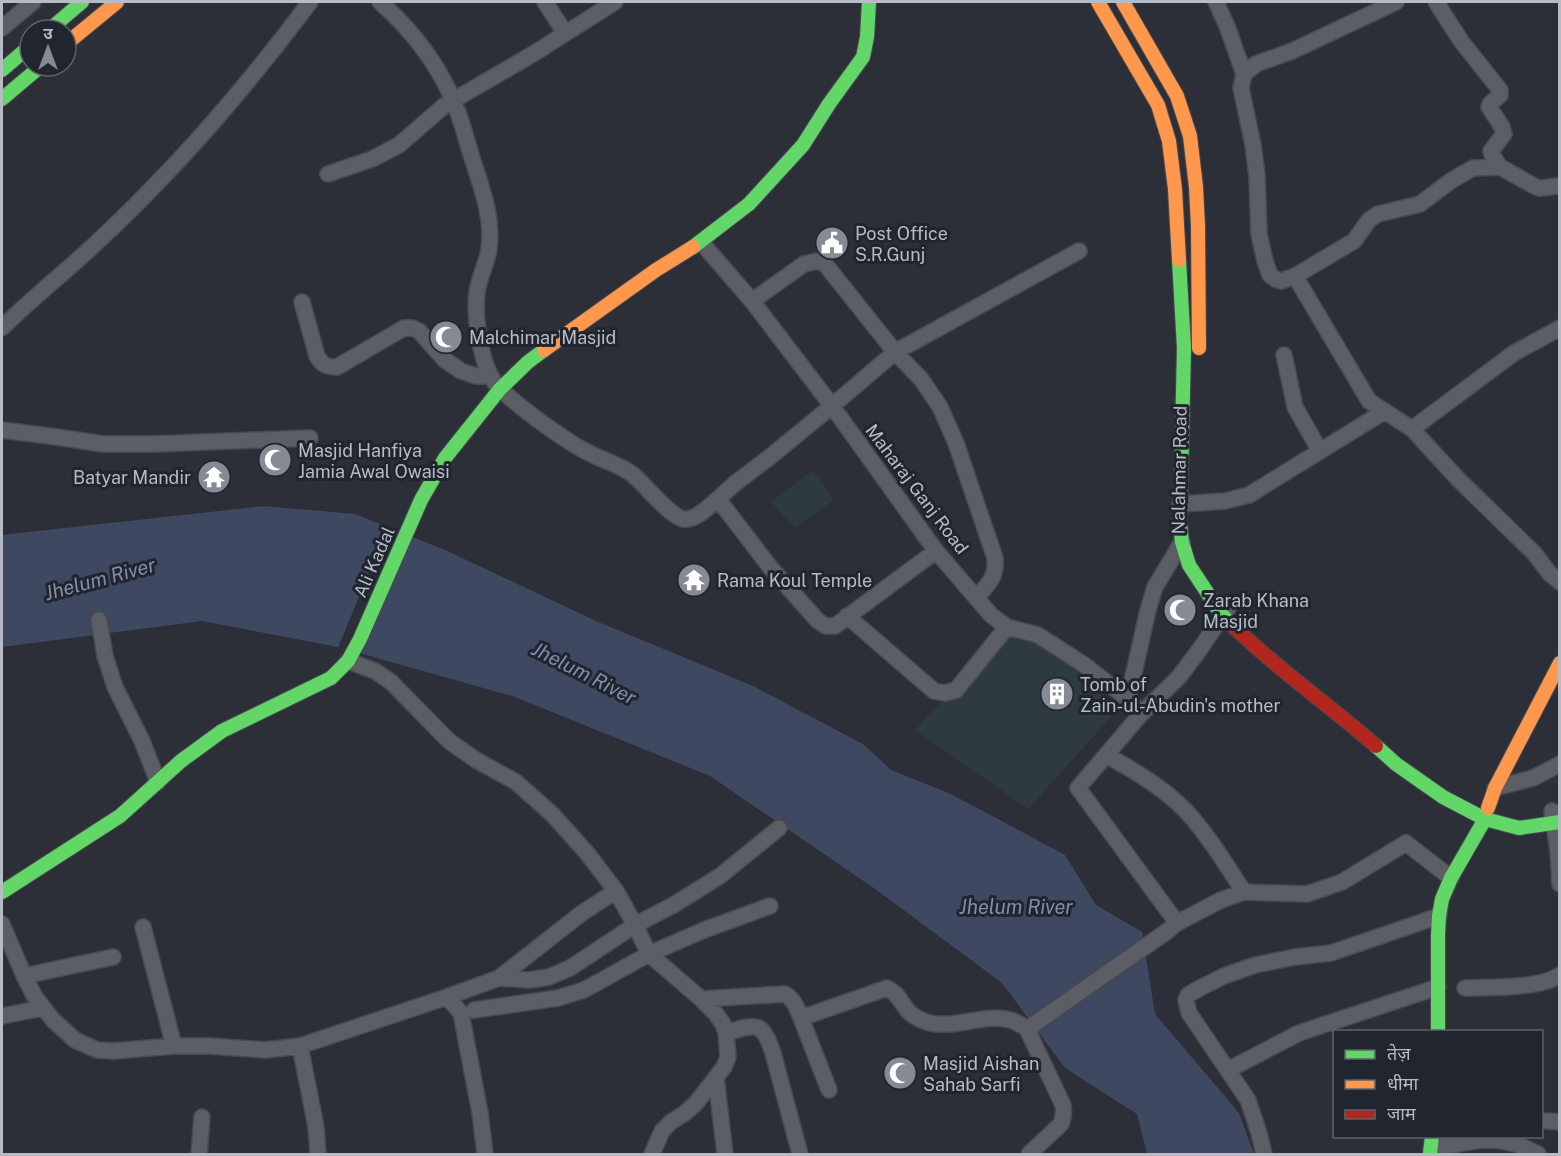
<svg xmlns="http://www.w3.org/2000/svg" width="1561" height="1156" viewBox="0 0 1561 1156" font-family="'Public Sans','Noto Sans Devanagari',sans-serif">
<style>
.green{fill:#2d3b3f}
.water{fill:#3e4860}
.pier{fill:#2c2f37}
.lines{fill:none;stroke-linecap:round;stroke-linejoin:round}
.street-casing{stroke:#484a50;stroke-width:18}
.fast-casing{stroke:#484a50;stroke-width:16}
.slow-casing{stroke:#484a50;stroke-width:16}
.jam-casing{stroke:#484a50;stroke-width:16}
.street{stroke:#5b5e64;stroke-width:15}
.fast{stroke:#63d668;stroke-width:14}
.slow{stroke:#ff974d;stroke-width:14}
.jam{stroke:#b3261e;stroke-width:14}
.labels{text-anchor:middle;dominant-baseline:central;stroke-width:6;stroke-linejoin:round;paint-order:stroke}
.poi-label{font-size:18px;fill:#b6bbc6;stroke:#202530;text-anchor:start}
.street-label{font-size:18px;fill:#b6bbc6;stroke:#202530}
.water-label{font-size:20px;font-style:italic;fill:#828eaa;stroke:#202530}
</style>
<rect width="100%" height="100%" fill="#2c2f37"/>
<path class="green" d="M813,470L834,500L795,528L771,502Z
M1010,630L1036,638L1120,707L1028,809L915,730L942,701L958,692Z"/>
<path class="water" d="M264,506L355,514L445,550L596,621L753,686L863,744L891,770L951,794L1065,855L1096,905L1142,932L1155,1014L1239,1113L1254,1154H1147L1137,1114L1065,1068L1002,983L878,891L710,776L515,697L338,647L202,621L2,647V535Z"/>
<path class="pier" d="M389,524L411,533L360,656L337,650Z"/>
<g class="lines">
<defs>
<path id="street" d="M380,2C411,29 436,61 453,100C462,120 467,143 474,164C483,192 493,219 489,249C487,263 479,277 477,292C474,316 480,356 491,377C502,397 566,441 587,452C602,460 618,464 632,474C645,484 669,516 683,519C696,521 709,506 718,499
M545,2L565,33
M1216,2L1227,26L1244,74L1241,88L1253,145L1257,176L1259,234L1265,261L1270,275L1275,279L1281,281L1295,276L1354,241L1369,220L1378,214L1420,204L1452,180L1473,168L1500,167L1492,155L1491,151L1504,134L1502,127L1489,107L1490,104L1500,95V90L1461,41L1436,2
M2,28L33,2
M1244,74L1256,64L1292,51L1396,2
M1500,167C1507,170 1534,187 1539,188C1546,188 1553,186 1560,186
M328,174L372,159L399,145L445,105L533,54L615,2
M701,242L752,301L832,406L936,551L991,615L1007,627L1038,635L1083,664L1128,699L1141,714
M1295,276L1369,401L1412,429L1458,479L1534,553L1550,574L1560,582
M752,301L804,264L817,261L825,264L895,352L921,379L940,407L956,443L995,558C997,578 988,584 976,598
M302,302L317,356C322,365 327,367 337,367L404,328H412L419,331L445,360L461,371L476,376H491
M2,328C31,299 63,274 93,246C173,172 245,89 310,2
M1284,355L1295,407L1320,451
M1412,429L1514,353L1560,328
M2,430L57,437L103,444H154L310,438
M1180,504L1225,501L1249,495L1385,411
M936,551L835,626H826L818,621L770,567L718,499L733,485L771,456L832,406L895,352L1079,251
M847,616L934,691L945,693L956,690L1007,627
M99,620L105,656L115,687L142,741L158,782
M348,661L375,671L391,682L449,741L476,760L516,782L553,815L587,853L616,891L635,925L649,954L699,997L716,1014L723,1024L726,1033L728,1057L724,1067L696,1103L685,1113L671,1122L662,1131L652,1154
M1128,699L1148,610L1155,587L1182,542
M1106,755C1135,771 1164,788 1187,812C1209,836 1226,865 1244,892
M1495,788L1533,778L1560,764
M1552,811L1558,851L1560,884
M1177,923L1078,788L1141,714L1179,677L1200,649L1230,605
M2,924L25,978L35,997L53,1020L75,1040L97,1050L114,1051L174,1046H209L266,1050L300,1046L447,997L499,978L582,913L616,891
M143,927L174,1046
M24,976L113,957
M499,978L529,980L549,977L570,968L635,925L675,904L720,876L779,828
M1465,988C1490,987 1540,989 1560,975
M447,997L461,1013L480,1113L485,1154
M702,999L785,994C794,999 797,1008 801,1018L887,988C898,993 901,1003 909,1012C914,1017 923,1021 930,1023C954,1029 986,1013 1010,1020C1016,1021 1021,1025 1027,1029L1063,1105C1064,1112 1064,1117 1061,1124L1029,1154
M474,1010L558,998L584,990L649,954L704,930L770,906
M2,1016L43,1008
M801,1018L829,1090
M1027,1029L1166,932L1177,923L1221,900L1244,892L1307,894L1342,882L1406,843L1451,878
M726,1033C756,1024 762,1020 773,1053L800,1154
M300,1046L316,1127L318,1154
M1228,1070L1299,1033L1438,987
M716,1077L725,1154
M1546,1121L1560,1122
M1431,1149C1456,1145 1486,1135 1511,1143C1521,1145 1529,1150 1538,1154
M199,1154L202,1117
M1264,1154L1259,1133L1248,1100L1189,1013L1186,1000L1188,995L1200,988L1224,976L1255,965L1295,957L1331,953L1439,916"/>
<path id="fast" d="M49,30L82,2
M2,70L30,46
M2,99L41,66
M693,247L749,204L803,145L829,104L863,57L867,37L869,2
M1179,260L1184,348L1180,523L1182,542L1189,565L1222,615L1232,625
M1376,746L1396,764L1443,797L1485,819L1519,828L1560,822
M2,892L120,816L181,761L222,731L331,678L348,661L360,639L421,500L445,458L500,389L528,362L544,350
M1438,1032V935L1439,916L1442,899L1451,878L1485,819
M1430,1154L1432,1136"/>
<path id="slow" d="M1098,2L1158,105L1169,141L1175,189L1179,260
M1123,2L1177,96L1190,136L1196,187L1198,226L1199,348
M66,44L117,2
M544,350L656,270L693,247
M1488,808L1495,788L1560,663"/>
<path id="jam" d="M1232,625C1277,669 1329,705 1376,746"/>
</defs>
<use href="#street" class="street-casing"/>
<use href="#fast" class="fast-casing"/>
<use href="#slow" class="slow-casing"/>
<use href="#jam" class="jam-casing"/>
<use href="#street" class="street"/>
<use href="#fast" class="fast"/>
<use href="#slow" class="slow"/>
<use href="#jam" class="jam"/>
</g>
<defs>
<symbol id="civic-disc" viewBox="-11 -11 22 22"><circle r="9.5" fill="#868a94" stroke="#202530"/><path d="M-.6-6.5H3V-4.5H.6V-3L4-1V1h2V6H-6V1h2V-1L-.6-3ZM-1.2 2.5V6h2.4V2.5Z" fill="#fff"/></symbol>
<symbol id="mosque-disc" viewBox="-11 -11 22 22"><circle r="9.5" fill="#868a94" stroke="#202530"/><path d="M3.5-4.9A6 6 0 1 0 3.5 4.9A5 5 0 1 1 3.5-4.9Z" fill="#fff"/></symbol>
<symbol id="temple-disc" viewBox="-11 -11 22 22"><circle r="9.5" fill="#868a94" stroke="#202530"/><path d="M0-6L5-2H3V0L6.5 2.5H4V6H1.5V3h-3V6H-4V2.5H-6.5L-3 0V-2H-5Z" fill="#fff"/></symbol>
<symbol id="building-disc" viewBox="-11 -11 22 22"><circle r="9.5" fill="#868a94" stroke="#202530"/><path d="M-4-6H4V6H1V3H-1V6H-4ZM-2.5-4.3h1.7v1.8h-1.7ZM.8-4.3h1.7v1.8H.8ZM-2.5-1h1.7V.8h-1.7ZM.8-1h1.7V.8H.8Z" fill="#fff"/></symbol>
</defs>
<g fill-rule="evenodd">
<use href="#civic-disc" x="813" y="224" width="38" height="38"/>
<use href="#mosque-disc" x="427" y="318" width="38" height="38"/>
<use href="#mosque-disc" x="256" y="441" width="38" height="38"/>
<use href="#temple-disc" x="195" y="458" width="38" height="38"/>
<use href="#temple-disc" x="675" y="561" width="38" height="38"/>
<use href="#mosque-disc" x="1161" y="591" width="38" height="38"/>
<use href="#building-disc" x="1038" y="675" width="38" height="38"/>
<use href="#mosque-disc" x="881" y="1054" width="38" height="38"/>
</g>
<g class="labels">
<g class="poi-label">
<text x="855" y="233">Post Office<tspan x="855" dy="21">S.R.Gunj</tspan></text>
<text x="469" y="337">Malchimar Masjid</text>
<text x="298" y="450">Masjid Hanfiya<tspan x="298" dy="21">Jamia Awal Owaisi</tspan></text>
<text x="191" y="477" text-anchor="end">Batyar Mandir</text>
<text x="717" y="580">Rama Koul Temple</text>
<text x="1203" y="600">Zarab Khana<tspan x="1203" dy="21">Masjid</tspan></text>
<text x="1080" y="684">Tomb of<tspan x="1080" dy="21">Zain-ul-Abudin's mother</tspan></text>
<text x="923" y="1063">Masjid Aishan<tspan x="923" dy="21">Sahab Sarfi</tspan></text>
</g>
<g class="street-label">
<text transform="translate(1179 470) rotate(-89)">Nalahmar Road</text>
<text transform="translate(917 489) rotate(53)">Maharaj Ganj Road</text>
<text transform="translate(374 562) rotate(-66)">Ali Kadal</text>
</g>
<g class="water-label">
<text transform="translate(100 579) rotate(-15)">Jhelum River</text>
<text transform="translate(584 673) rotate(27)">Jhelum River</text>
<text x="1016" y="907">Jhelum River</text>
</g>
</g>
<rect width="1561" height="1156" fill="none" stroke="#b6bbc6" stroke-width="6"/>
<rect x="1333" y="1030" width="210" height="108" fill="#202530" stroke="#5c616c" stroke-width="1.5"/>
<rect x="1345" y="1050" width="30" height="9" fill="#63d668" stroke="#5c616c" stroke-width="1.5"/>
<text x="1387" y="1060" font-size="18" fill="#b6bbc6">तेज़</text>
<rect x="1345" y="1080" width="30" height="9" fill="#ff974d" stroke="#5c616c" stroke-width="1.5"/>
<text x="1387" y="1090" font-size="18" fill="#b6bbc6">धीमा</text>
<rect x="1345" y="1110" width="30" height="9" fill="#b3261e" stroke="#5c616c" stroke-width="1.5"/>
<text x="1387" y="1120" font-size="18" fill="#b6bbc6">जाम</text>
<g transform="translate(48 48)"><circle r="28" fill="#202530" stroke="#5c616c" stroke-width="1.5"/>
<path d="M0-4.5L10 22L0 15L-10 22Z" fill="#868a94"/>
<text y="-9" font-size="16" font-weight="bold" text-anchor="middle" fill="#b6bbc6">उ</text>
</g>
</svg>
